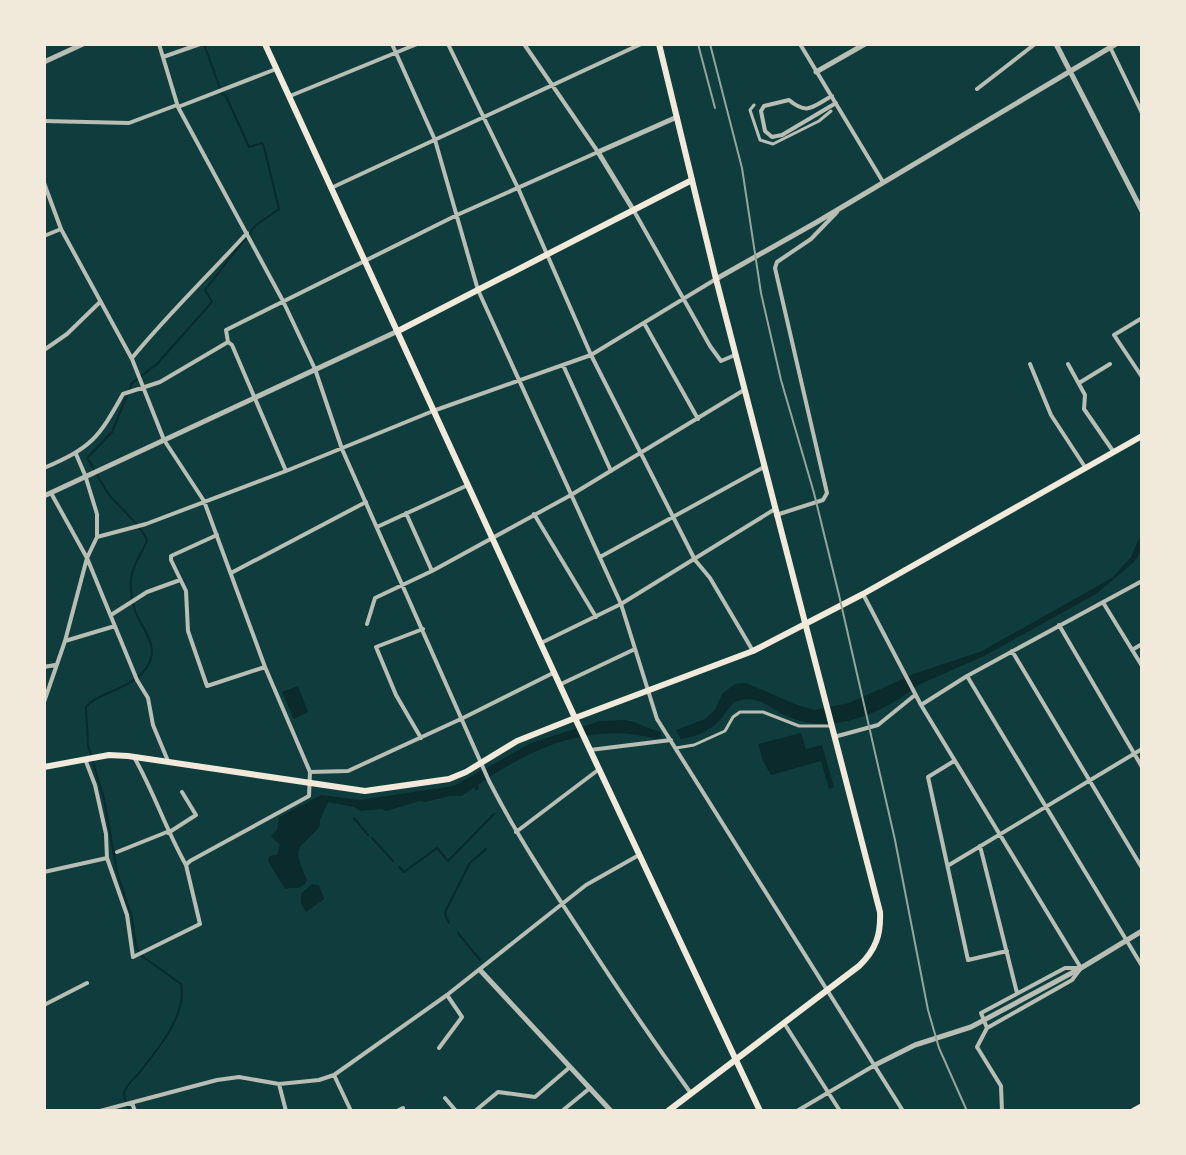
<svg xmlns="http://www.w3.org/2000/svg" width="1186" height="1155" viewBox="0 0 1186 1155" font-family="'Archivo Narrow',sans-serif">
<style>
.water{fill:#0a2a2b}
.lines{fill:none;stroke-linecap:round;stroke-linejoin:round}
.stream{stroke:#0a2a2b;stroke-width:2}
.pedestrian{stroke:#b8beb3;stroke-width:3}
.minor{stroke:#b8beb3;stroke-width:4}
.tertiary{stroke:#b8beb3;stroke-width:5}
.secondary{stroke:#f1e9da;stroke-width:6}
.primary{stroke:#f1e9da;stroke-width:6}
.rail{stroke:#97a49c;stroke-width:2}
</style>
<rect width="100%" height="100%" fill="#0f3d3e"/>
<path class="water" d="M1142,532V549L1134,562L1096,594L984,656L918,685C882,714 832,736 786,716C771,709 760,696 741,700C730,702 727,713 720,720C710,731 695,737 681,739L676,730L705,719L715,710L722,694L735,684L746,683L795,704L814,710L849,703L916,673L982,651L1112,578L1131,557Z
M298,686L308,712L294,719L282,692Z
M625,720C638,722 648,729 661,732V737L657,739C592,721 532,747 478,785L479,788L476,791L474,787L462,796H449L426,802L420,801L386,811L381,809L361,811L354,807L328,802L320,820V826C298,852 291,844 307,880C302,892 293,886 285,889L268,861L269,856L277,855L280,845L271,836L277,830L279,817L321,795L360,800L454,786L531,743L600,721Z
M801,733L806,749L822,745L834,787L829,789L821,761L771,775L763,761L758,744Z
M312,884L319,885L324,899L306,912L301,904V894Z"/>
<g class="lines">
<path class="stream" d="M354,818L368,835
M372,838L393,861
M399,867L404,872L437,848L448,861L494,814
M449,923L445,914L446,910L470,863L486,849
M458,933L480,960
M130,1111C128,1106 124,1099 124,1093C125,1086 134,1079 139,1073C157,1050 187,1016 181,984L142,956L136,947L132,918L117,872L104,799L88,745L86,707C98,692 132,690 147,667C161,645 141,629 135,610C132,602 130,588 131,579C132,565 143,553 147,540C139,523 122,510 110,496C103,487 94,468 87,458L112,432L132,383L157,364L212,302L205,290L256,225L279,209L264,147L262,143L249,147L226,96L222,94L204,44"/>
<path class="pedestrian" d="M754,105L750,110L760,140L773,144L819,121L831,111
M676,748L694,745L725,731L733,717L740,712H763L799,726H831"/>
<path class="minor" d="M159,44L178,107L283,301L315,369L342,449L489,781C516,834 549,884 582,934C617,988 653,1041 690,1092
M392,44L435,140L478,290L621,604L657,719L903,1111
M448,44L518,188L591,355L695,560L710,578L753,651
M800,44L883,182
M1110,47L1142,113
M163,57L200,44
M977,89L1035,44
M290,96L417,44
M832,96C813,106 808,116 789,100L764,106L761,111L765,131L772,137L782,135L836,103
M178,107L276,69
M44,121L129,123L177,105
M44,183L61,229L132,359L164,440L204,501L265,667L310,772L309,796L190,861L186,865L200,924L133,957L127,915L107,858L106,834L95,785L85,759
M331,188L641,44
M634,211L710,346L721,361L735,355
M44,236L61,229
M1142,318L1114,335L1142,377
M644,323L698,419
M228,342L232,345L286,471
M44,350L67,334L100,302
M132,358C168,314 209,275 247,233
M1030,364L1051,415L1085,467
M1068,364L1085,395L1084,409L1113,451
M563,365L611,471
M1079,383L1110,364
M44,468C92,447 98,439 123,394L160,382L228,342L226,330L457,215L598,152L524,44
M51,493L87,558L137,680L148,698L153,725L168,761
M406,513L432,571
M534,514L596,617
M776,515L823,500L827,493L775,268L777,262L811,239L837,212
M377,527L468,485
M217,535L171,556V560L186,591L188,631L207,686L265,667
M97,537L146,524L286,471L433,411L591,355L716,279
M600,557L764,467
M231,573L366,502
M863,594L921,705L1081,968
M1104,604L1142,666
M111,615L147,592L180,580
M367,624L375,598L432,571L571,495L744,390
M1059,625L1142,767
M65,641L115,626
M541,643L621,604L775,509
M1132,650L1142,644
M1012,651L1142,868
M44,667L55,665
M967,676L1142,966
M559,685L635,649
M44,702L65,641L87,558L97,537V514L85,475L76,454
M921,705L967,676L1142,581
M834,737L878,725L915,695
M421,738L396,695L376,647L423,629
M590,750L671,740
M134,757C154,792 166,830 186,865
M954,761L928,777L968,960L1007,951
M310,772L348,771L463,718L553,673
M516,832L598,770
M168,833L196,815L182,792
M980,846L1017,993
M117,852L167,832
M949,865L1142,749
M44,872L107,858
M1065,968H1081L1072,980L987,1028L981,1013Z
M44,1005L87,983
M784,1023L840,1111
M987,1028L977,1047L1001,1086L1002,1111
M439,1048L462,1017L447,995
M334,1075L351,1111
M279,1084L286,1111
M445,1098L456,1111
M132,1103L135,1111
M100,1111L217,1080L239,1077L279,1084L319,1080L334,1075L447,995L586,885L639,855
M397,1111L403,1108
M475,1111L498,1092L535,1097L570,1067
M562,1111L590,1088
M797,1111L875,1065"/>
<path class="tertiary" d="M1056,44L1142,211
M44,62L83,44
M816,72L865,44
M634,211L598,152L677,117
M716,279L817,222L1116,44
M44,496L398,331
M480,970L611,1111
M875,1065L915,1045L971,1027L1081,968L1142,931"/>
<path class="secondary" d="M659,44L716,279L880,912C881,934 876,950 859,966L668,1111
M44,767L109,755L128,756L365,791L449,779L466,772L517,741L575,718L735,1058"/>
<path class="primary" d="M265,44L575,718L753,651L863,594L1142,436
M398,331L692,180
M735,1058L760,1111
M1133,1111L1142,1106"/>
<path class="rail" d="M698,44L715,108
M710,44L742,168L761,293L781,380L814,493L839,595L895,840L928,1010L939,1048L967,1111"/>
</g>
<rect width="1186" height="1155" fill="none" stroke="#f1e9da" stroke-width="92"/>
</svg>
